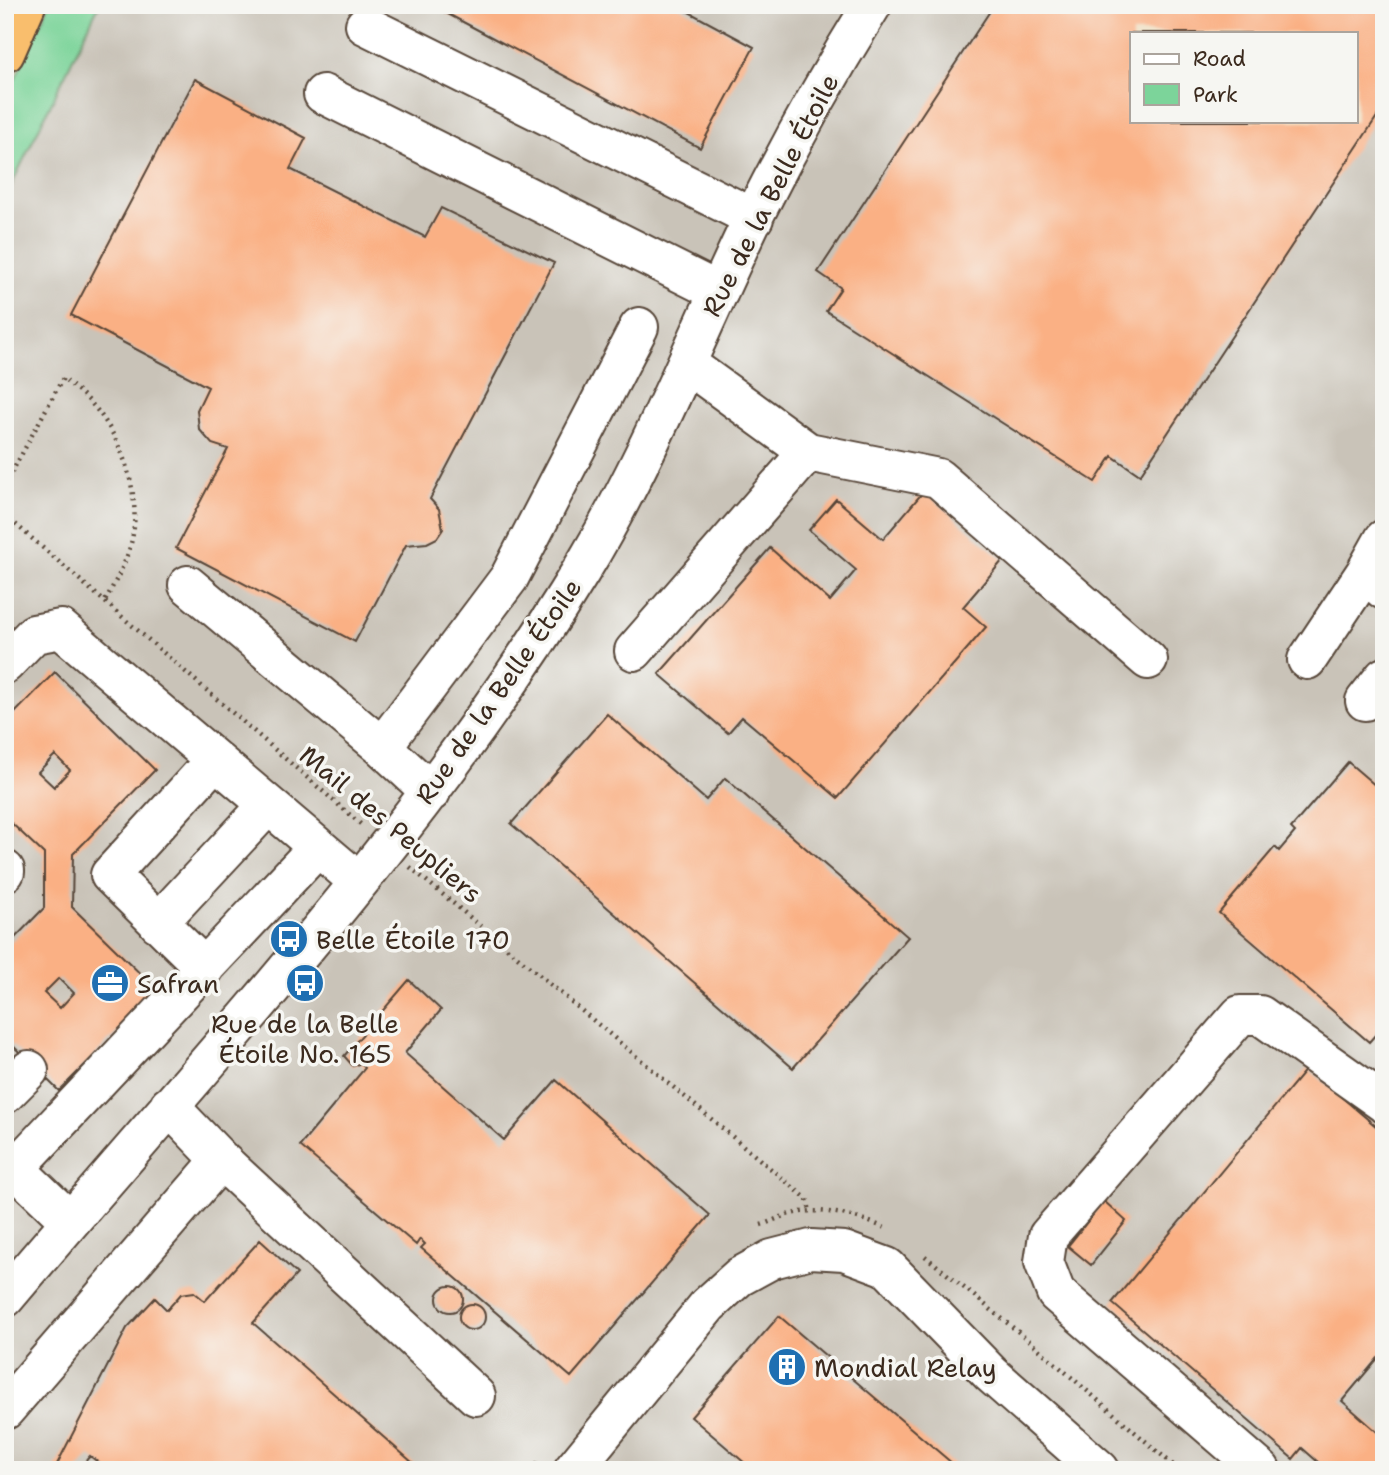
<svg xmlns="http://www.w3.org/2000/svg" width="1389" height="1475" viewBox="0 0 1389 1475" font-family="'Shantell Sans',sans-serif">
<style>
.industrial{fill:#c9c3b8;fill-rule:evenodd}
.green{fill:#7cd49a;stroke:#5c7f5c;stroke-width:2}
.building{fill:#fab084;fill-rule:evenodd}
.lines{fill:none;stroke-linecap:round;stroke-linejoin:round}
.minor-casing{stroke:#564537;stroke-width:42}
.highway-casing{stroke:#564537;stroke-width:42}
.path{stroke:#564537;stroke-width:4.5;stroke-dasharray:2 5;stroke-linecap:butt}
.minor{stroke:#fff;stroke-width:38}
.highway{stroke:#f9be6d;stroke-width:38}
.labels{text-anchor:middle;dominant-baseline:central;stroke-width:7;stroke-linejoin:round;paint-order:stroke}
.street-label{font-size:26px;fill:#3b2a1e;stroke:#f6f6f2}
.poi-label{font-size:26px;fill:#3b2a1e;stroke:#f6f6f2;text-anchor:start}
</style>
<rect width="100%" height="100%" fill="#f6f6f2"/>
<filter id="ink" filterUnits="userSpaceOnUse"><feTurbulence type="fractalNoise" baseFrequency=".0143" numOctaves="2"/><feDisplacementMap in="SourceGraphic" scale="14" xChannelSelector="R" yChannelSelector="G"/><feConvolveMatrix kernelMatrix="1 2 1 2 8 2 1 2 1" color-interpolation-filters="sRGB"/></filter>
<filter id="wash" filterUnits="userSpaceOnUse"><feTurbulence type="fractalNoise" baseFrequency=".00686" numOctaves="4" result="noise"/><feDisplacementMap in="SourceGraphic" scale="28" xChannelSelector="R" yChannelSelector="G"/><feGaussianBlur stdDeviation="1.57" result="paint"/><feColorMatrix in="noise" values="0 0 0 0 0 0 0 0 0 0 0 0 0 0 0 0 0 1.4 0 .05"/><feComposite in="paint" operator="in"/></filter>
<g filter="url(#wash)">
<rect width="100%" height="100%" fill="#f0e0c3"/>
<path class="industrial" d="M99,5H1384V1470H5V198ZM1132,33H1356V121H1132Z"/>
<path class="green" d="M49,5H99L5,198V100Z"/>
<g id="blocks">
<path class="building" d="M431,5H676L754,47L700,148Z
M994,5H1384V106L1140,475L1112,456L1095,482L826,311L841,288L818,272ZM1132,33H1356V121H1132Z
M195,79L306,138L290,169L425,237L441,208L554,263L430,499L439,509L443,529L437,538L427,543L406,545L355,642L176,548L228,449L212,444L199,429L197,410L208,387L71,315Z
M924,491L1003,560L963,607L986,627L838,798L742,717L728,733L659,674L770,548L830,601L856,570L809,530L836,499L883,539Z
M55,672L155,770L73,854L72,907L158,991L59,1091L5,1038V948L44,908V854L5,817V723ZM55,755L70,770L54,787L38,772ZM59,978L74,993L60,1008L44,993Z
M607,714L706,800L725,778L908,937L793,1068L511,824Z
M1348,762L1384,793V1025L1369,1042L1219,913L1275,847L1279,851L1295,832L1291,828Z
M409,980L441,1010L405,1053L504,1140L556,1080L710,1215L571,1377L421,1248L425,1244L420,1239L416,1245L300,1146L365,1068L361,1063L353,1066L344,1056Z
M1307,1068L1384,1133V1363L1378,1358L1342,1401L1384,1438V1470H1327L1302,1448L1293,1459L1112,1303Z
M1104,1201L1126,1221L1091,1265L1068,1246Z
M260,1240L297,1274L253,1323L421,1470H102L104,1467L90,1456L78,1470H54L127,1328L155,1298L167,1310L181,1294L194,1292L205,1301Z
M437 1299a13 13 0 1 1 26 0a13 13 0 1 1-26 0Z
M459 1317a13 13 0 1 1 26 0a13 13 0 1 1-26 0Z
M779,1316L960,1470H753L691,1417Z"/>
</g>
</g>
<g filter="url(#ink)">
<use href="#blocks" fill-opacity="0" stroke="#564537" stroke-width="2"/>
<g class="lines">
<defs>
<path id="minor" d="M365,25L754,218
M323,94L719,292
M687,364L808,452L938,478L1148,660
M1384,539L1365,573L1384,590
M188,585L382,747L431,792
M634,651L808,452
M1307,660L1365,573
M5,664L34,634L61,629L318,847
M1365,701L1384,677
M382,747L509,578L639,327
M5,870V872
M158,923L268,805
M205,968L110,875L215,760
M5,1094L29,1070
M169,1106L221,1160L476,1396
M5,1159L70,1221
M5,1179L318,847L358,881
M5,1298C204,1062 420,836 581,571C649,459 696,336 753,218C789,146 829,74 872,5
M5,1410L221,1160
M573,1470L708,1305L739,1277L772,1259L811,1249L844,1251L887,1267L991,1374L1100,1470
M1261,1470L1056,1293L1044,1262L1048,1236L1240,1015H1260L1384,1103"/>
<path id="highway" d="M5,53L26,5"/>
</defs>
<use href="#minor" class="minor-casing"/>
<use href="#highway" class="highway-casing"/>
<path class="path" d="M5,485L63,378C72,386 83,394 91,403C121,435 142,495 132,539C127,562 115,582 104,603
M5,515L364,827
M410,867L807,1199L810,1211
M761,1225C771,1222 781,1216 791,1214C822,1206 859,1216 887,1229
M925,1256L1027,1339L1179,1470
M532,1470L541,1460"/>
<use href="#minor" class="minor"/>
<use href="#highway" class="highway"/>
</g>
</g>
<defs>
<symbol id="bus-disc" viewBox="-11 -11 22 22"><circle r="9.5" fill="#1f6fb2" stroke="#f6f6f2"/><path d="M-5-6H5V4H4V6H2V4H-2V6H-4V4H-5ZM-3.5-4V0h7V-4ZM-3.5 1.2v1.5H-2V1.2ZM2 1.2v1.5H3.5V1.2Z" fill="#fff"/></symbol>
<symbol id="office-disc" viewBox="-11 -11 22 22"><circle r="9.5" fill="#1f6fb2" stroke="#f6f6f2"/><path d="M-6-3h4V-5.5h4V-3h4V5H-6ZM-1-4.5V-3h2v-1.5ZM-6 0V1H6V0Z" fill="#fff"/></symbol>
<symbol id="building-disc" viewBox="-11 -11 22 22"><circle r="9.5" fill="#1f6fb2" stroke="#f6f6f2"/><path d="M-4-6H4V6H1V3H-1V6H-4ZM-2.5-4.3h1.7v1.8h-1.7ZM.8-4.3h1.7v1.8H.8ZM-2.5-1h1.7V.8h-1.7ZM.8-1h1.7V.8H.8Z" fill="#fff"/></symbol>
</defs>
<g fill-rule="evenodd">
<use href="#bus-disc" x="267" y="917" width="44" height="44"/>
<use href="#office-disc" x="88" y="961" width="44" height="44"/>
<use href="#bus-disc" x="283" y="961" width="44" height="44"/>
<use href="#building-disc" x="765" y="1345" width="44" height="44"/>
</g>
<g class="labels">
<g class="street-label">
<text transform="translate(770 195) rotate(-63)">Rue de la Belle Étoile</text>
<text transform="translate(498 691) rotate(-55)">Rue de la Belle Étoile</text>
<text transform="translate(391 824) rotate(40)">Mail des Peupliers</text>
</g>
<g class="poi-label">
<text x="316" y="939">Belle Étoile 170</text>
<text x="137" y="983">Safran</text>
<text x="305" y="1023" text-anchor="middle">Rue de la Belle<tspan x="305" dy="30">Étoile No. 165</tspan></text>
<text x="814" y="1367">Mondial Relay</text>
</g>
</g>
<rect width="1389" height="1475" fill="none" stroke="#f6f6f2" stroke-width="28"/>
<rect x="1130" y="32" width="228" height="91" fill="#f6f6f2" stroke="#aba49d" stroke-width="2"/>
<rect x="1144" y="54" width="35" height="10" fill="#ffffff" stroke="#aba49d" stroke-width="2"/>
<text x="1193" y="66" font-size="21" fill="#3b2a1e">Road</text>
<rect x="1144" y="84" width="35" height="21" fill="#7cd49a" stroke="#aba49d" stroke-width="2"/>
<text x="1193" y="102" font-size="21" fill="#3b2a1e">Park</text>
</svg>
